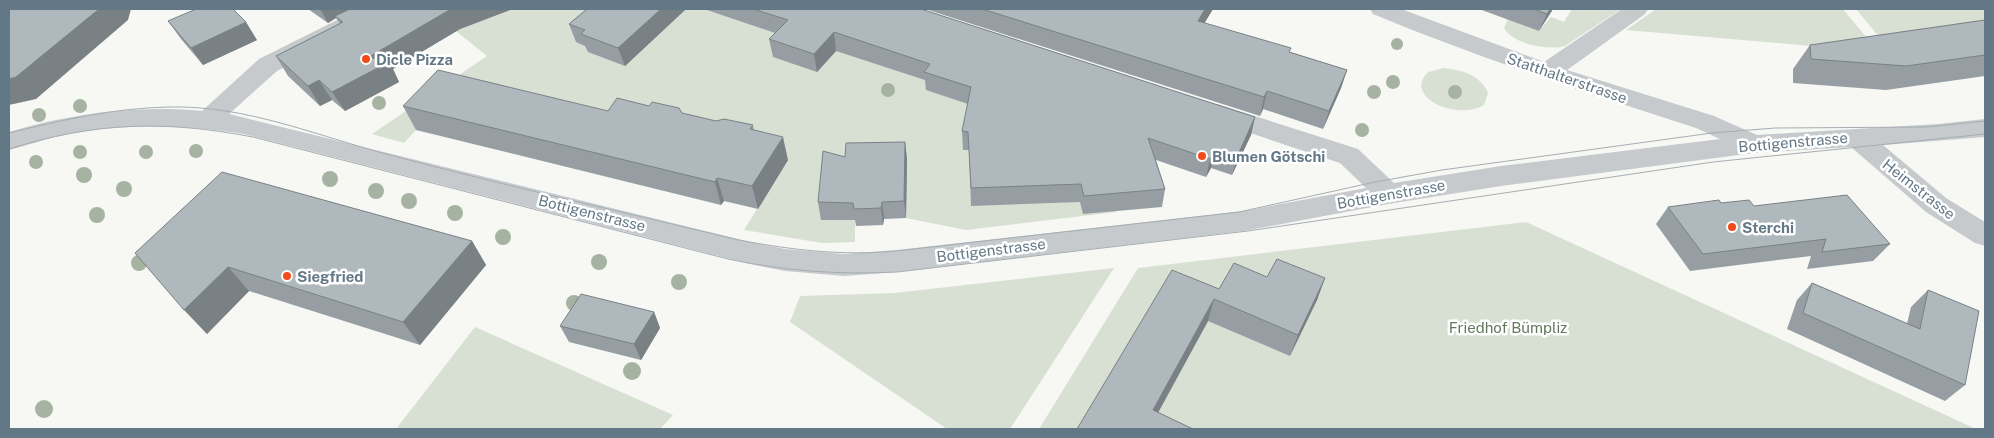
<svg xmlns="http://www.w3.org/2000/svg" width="1994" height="438" viewBox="0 0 1994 438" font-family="'Public Sans',sans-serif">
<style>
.green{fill:#d8e0d4;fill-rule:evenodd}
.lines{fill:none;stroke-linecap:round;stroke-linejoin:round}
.minor{fill:#c6cacd;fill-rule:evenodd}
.tram{stroke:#a6adb2;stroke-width:1}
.tree{fill:#a6b2a2}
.wall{fill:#969ea3}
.shaded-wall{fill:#7a8184}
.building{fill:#afb8bd;stroke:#7a8184}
.poi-dot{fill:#f24b19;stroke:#fff;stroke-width:2}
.labels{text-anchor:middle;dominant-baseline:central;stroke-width:5;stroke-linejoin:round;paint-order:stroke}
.poi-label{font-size:15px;font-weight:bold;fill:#637887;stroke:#fff;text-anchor:start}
.street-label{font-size:15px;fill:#637887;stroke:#fff}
.park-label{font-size:15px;fill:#64795f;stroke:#fff}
</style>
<rect width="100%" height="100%" fill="#f7f7f4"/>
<path class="green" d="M508,9H869L1113,202L1116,212L966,230L906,218L821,219L855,220V242L822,243L744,230L788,160L416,130L404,143L372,134L487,56L456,31L479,19L481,21L509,10ZM656,36L592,48L576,42Z
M1572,9H1621L1565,46C1548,51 1513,44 1504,28L1508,19L1539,31L1551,17L1564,22Z
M1656,9H1843L1871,43L1859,50L1626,30Z
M1856,9H1985V31L1885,44Z
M1444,68C1462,70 1481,75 1488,93L1484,105C1459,121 1402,98 1428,72Z
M1526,222L1976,429H1039L1138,268Z
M1114,268L1010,429H947L790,322L800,296L895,293Z
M475,327L673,415L660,429H396Z"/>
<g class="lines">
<path class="minor" d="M359,9H388L385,14L277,71L229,114L750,242L785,249L844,254L897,250L1244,211L1366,188L1340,163L1208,119L1204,113L1208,107L1217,104L1358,149L1394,183L1501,166L1720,139L1696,128C1587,93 1479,58 1373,14L1370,9H1401L1544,62L1622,9H1648L1645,14L1567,70L1714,116L1757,135L1938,124L1985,119V137L1883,145L1946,198L1985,222V246L1975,243L1926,212L1851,147L1754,153L1501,186L1388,204L1244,231L897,272L844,276L785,271L750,264L244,134C185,125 127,123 68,134C48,138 29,145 9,150V132C73,113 136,105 202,111L259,59Z"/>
<path class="tram" d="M9,133C62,120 114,108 169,107C246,105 317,136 390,155C506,186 623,212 739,240C791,250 843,256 896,251L1239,212L1375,182L1442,170L1712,133L1775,128L1927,127L1985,121
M9,149C95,122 164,120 253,137L728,259C784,271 840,275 897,272L1248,231L1713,162L1985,134"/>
</g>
<g class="tree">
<circle cx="1397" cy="44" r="6"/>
<circle cx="1393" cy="82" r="7"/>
<circle cx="888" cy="90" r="7"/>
<circle cx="1374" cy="92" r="7"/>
<circle cx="1455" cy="92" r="7"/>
<circle cx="379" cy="103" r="7"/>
<circle cx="80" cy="106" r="7"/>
<circle cx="39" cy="115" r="7"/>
<circle cx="1362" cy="130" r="7"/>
<circle cx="196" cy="151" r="7"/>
<circle cx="80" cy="152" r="7"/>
<circle cx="146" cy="152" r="7"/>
<circle cx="36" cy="162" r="7"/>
<circle cx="84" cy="175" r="8"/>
<circle cx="330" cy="179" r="8"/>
<circle cx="124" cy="189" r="8"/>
<circle cx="376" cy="191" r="8"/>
<circle cx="409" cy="201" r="8"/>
<circle cx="455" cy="213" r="8"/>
<circle cx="97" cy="215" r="8"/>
<circle cx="503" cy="237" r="8"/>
<circle cx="599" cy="262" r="8"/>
<circle cx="139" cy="263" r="8"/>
<circle cx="679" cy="282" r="8"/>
<circle cx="574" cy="303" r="8"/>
<circle cx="632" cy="371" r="9"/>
<circle cx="44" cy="409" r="9"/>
</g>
<path class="wall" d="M308,9H509L510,10L460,29L393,69L399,82L345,111L332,100L320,106L288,76L276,56L340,24L336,18L328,23Z
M587,9H686L625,66L588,52L585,46L576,42L569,24Z
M704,9H921L1255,117L1251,135L1232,175L1211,168L1206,177L1156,160L1165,189L1162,207L1083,214L1080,202L971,206L969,150H963L962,131L968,104L926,90L925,80L836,51L817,72L773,57L769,39L775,33Z
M925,9H1213L1204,23L1290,52L1347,70L1341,88L1323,129L1263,109L1260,116Z
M1479,9H1553L1539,31Z
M1985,20V76L1886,90L1793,83V69L1810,45Z
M168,21L257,40L203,65L181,39Z
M403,106L608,111L649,106L716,121L753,125L754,130L788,160L758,209L724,201L721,205L416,130Z
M905,142L907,159L906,218L884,219L883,225L856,226L855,220H821L818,202L845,157Z
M1721,203L1754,206L1890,244L1873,261L1807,269L1811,256L1690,271L1656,224L1668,207Z
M472,241L486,265L420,345L249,291L207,334L135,253Z
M1267,277L1325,278L1317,300L1290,356L1208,321L1158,413L1077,429L1219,289Z
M1812,283L1907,324L1911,307L1928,290L1965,385L1945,401L1787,329L1797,300Z
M654,312L660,328L641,360L569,342L560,326Z"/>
<path class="shaded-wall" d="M99,9H131L128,20L36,99L9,105V79Z
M320,9H356L335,16L336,18L328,23Z
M451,9H509L510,10L460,29L393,69L399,82L345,111L332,92L369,57Z
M661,9H686L625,66L618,48Z
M1205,9H1213L1195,39L1198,21Z
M1550,9H1553L1539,31L1547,14Z
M246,22L257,40L203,65L191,48Z
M834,32L836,51L817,72L814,54Z
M1347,70L1341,88L1323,129L1329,111Z
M319,80L332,100L320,106L308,86Z
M1267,91L1263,109L1260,116L1264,97Z
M1255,117L1251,135L1232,175L1237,157Z
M783,137L788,160L758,209L752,186Z
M905,142L907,159L906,218L904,201Z
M1215,150L1211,168L1206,177L1210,159Z
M717,178L724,201L721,205L715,182Z
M882,202L884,219L883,225L881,208Z
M472,241L486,265L420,345L403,322Z
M228,267L249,291L207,334L184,310Z
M1325,278L1317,300L1290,356L1298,335Z
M1214,299L1208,321L1149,429L1153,410Z
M654,312L660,328L641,360L634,344Z"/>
<path class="building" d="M9,9H99L16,77L9,79Z
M196,9H233L246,22L191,48L168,21Z
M350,9H451L369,57L389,62L332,92L319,80L308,86L276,56L343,22L335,16Z
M587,9H661L618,48L581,34L585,30L569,24Z
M753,9H921L1255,117L1237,157L1215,150L1210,159L1148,138L1165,189L1084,196L1081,184L971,188L968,132L962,131L971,87L924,72L930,64L834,32L814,54L769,39L788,20Z
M982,9H1205L1198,21L1291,48L1289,52L1347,70L1329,111L1267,91L1264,97Z
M1534,9H1550L1547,14Z
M1985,20V55L1906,66L1811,59L1810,45Z
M438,70L608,111L617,98L649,106L652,102L679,108L682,113L716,121L724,119L753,125L750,129L783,137L752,186L717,178L715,182L403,106Z
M905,142L904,201L882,202L881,208L854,209L853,203L818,202L823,151L845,157L846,143Z
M222,172L472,241L403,322L228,267L184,310L135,253Z
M1847,195L1890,244L1822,252L1826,239L1703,254L1668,207L1719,200L1721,203L1749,200L1754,206Z
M1277,259L1325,278L1298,335L1214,299L1153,410L1193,429H1077L1172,270L1219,289L1234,263L1267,277Z
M1812,283L1920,329L1928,290L1979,311L1965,385L1803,313Z
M581,294L654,312L634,344L560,326Z"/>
<g class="poi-dot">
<circle cx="366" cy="59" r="5"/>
<circle cx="1202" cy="156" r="5"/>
<circle cx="1732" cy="227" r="5"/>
<circle cx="287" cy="276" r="5"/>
</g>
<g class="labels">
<g class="poi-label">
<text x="376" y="59">Dicle Pizza</text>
<text x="1212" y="156">Blumen Götschi</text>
<text x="1742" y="227">Sterchi</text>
<text x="297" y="276">Siegfried</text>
</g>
<g class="street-label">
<text transform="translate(1567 78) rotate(19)">Statthalterstrasse</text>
<text transform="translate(1793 142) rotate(-5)">Bottigenstrasse</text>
<text transform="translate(1919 189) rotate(38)">Heimstrasse</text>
<text transform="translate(1391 194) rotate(-10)">Bottigenstrasse</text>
<text transform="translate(592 213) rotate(14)">Bottigenstrasse</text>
<text transform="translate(991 250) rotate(-7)">Bottigenstrasse</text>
</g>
<g class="park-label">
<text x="1508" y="327">Friedhof Bümpliz</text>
</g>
</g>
<rect width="1994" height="438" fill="none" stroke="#637887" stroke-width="20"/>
</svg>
